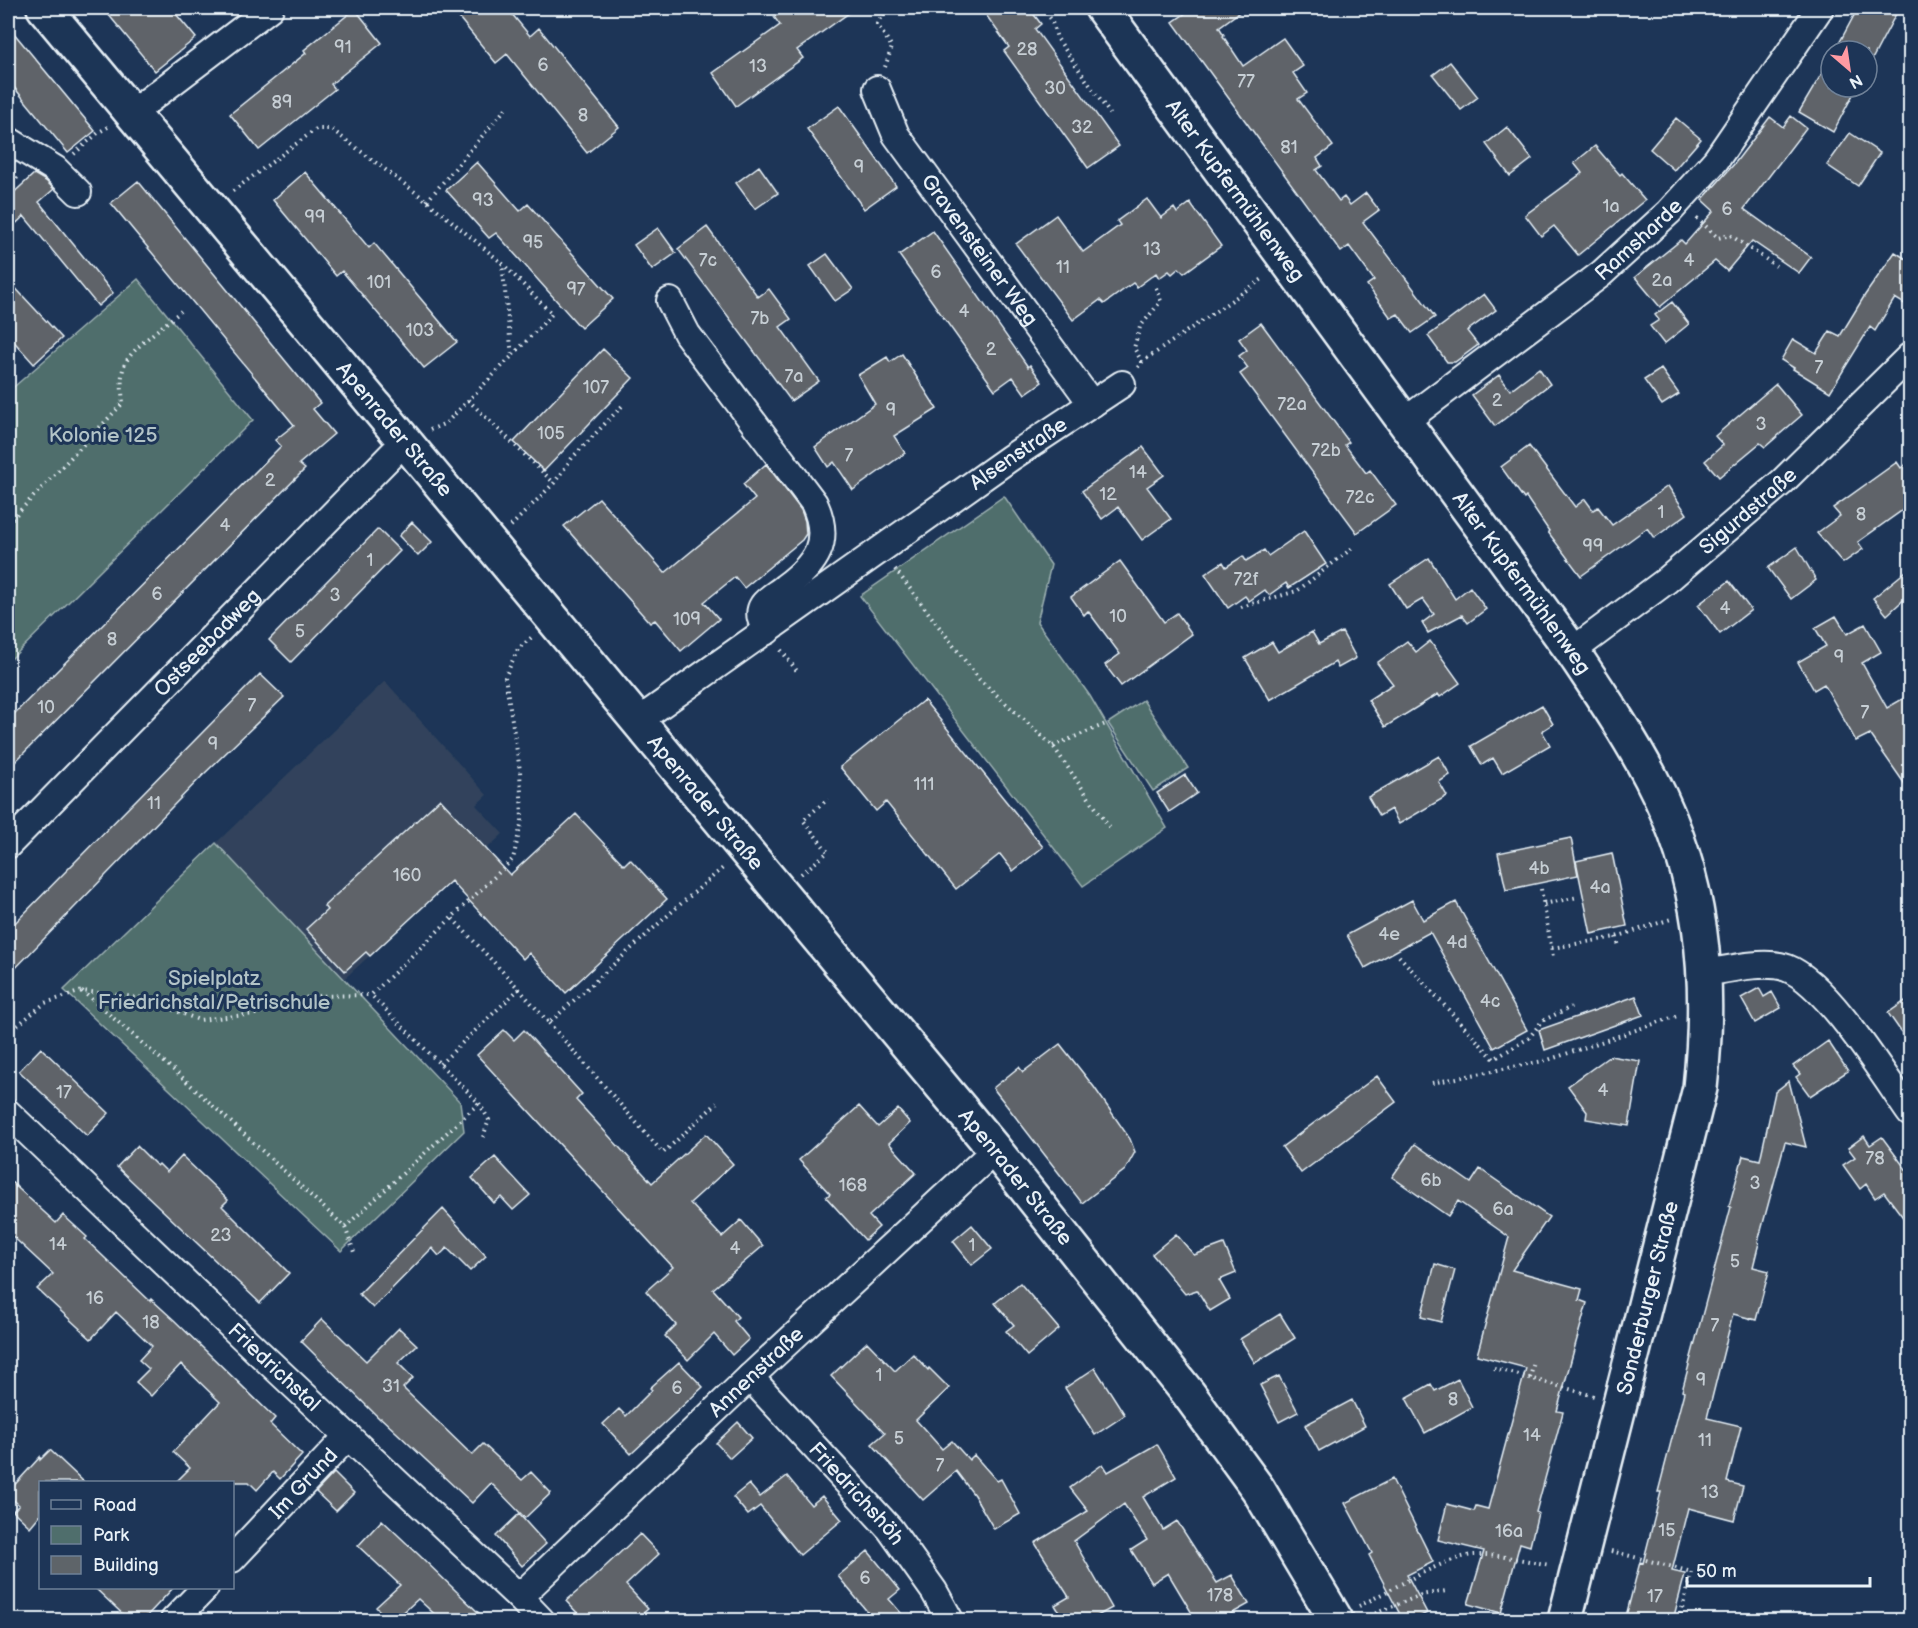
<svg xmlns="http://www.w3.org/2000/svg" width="1918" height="1628" viewBox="0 0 1918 1628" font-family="'Balsamiq Sans',sans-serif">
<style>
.built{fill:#30435c}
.green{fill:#4f6e6c;stroke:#9cb0b2;stroke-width:1.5}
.building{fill:#5e6469;stroke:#e8f1f8;stroke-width:1.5}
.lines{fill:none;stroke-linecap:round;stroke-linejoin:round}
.street-casing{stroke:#e8f1f8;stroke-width:30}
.secondary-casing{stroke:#e8f1f8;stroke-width:38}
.path{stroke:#e8f1f8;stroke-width:4;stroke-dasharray:1.5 4.5;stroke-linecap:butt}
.street{stroke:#1d3557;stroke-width:26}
.secondary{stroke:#1d3557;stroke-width:33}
.labels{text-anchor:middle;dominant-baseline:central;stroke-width:6;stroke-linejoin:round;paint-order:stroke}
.number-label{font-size:18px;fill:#c6ced4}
.street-label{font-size:21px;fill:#e8f1f8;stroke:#1d3557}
.park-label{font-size:21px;fill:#b2c3c7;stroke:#1d3557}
</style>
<rect width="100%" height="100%" fill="#1d3557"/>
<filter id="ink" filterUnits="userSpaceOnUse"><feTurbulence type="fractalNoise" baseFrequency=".0167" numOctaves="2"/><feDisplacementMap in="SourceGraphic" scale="12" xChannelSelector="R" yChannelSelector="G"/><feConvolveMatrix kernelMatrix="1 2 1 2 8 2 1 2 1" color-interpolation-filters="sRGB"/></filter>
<g filter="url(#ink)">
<path class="built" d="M385,681L487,795L476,805L503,834L344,979L216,843Z"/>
<path class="green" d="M138,279L253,420L8,662V392Z
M1004,496L1051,565L1037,622L1090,696L1167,828L1083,886L860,596Z
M1143,700L1188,768L1153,791L1108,723Z
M216,843L460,1102L464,1131L341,1251L64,990Z"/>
<path class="building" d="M103,8H171L196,38L155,71Z
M451,8H507L530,36L539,28L619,127L587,153L507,54L496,63Z
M787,8H856L797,50L803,58L736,106L713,73L780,25L774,17Z
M981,8H1029L1041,24L1035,29L1119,146L1088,168L1004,51L1009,47Z
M1193,8H1245L1219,27L1224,35L1223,36L1243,66L1283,38L1303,66L1293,73L1307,93L1298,99L1333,146L1317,158L1322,166L1316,170L1339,201L1344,197L1350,205L1366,193L1379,210L1363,222L1435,317L1412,333L1398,314L1391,318L1367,285L1374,280L1349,246L1341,252L1173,22Z
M1858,8H1899L1867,69V51H1835Z
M355,9L382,43L331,84L335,89L259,150L230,114L306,53L304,50Z
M8,26L95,131L68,153L8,80Z
M1831,58V87H1857L1833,132L1799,112Z
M1450,62L1478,97L1461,110L1433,75Z
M839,106L896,186L864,209L807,129Z
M1791,116L1806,128L1744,209L1811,257L1799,273L1752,241L1727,271L1715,261L1660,307L1635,277L1681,240L1685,244L1714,211L1702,200L1735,163L1770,117L1783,127Z
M1676,118L1701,139L1674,170L1650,149Z
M1507,127L1532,159L1510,176L1486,144Z
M1850,133L1880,153L1858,186L1827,165Z
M1595,146L1620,175L1622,173L1645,200L1578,255L1554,226L1541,236L1525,215L1582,173L1574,163Z
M477,162L520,211L528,204L613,299L581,328L496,233L489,238L446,190Z
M759,166L778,193L755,209L736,183Z
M305,172L369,248L374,243L457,342L424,368L342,271L336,276L273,200Z
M34,174L46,181L54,189L39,202L113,293L98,306L24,216L8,231V198Z
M138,181L320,403L313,409L334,434L299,464L305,469L8,769V720L281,446L275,440L294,425L111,203Z
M1147,199L1161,218L1174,208L1177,213L1190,203L1221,246L1184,273L1179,268L1172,274L1169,271L1159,278L1156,273L1137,287L1133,283L1104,304L1100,300L1073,320L1016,244L1056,215L1083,252L1120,225L1117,221Z
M707,227L758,297L769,289L791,319L780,327L819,381L791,401L678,249Z
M658,228L676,253L652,270L634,245Z
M933,231L1028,367L1030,365L1042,382L1025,394L1013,377L995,390L899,255Z
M1895,252L1911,262V308L1895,298L1875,331L1870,327L1830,392L1793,369L1794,368L1781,360L1793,339L1816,353L1830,331L1840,336L1865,295Z
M827,254L853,289L835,301L810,266Z
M8,280L62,338L34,364L8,335Z
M1484,294L1496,310L1467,331L1478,345L1455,362H1447L1428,336Z
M1672,302L1689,324L1664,344L1650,326L1659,320L1655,315Z
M1261,323L1349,442L1345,445L1366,473L1370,470L1396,505L1357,533L1240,374L1248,368L1239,356L1247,350L1239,339Z
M603,349L633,378L544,471L514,442Z
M902,354L937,409L894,436L905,453L853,490L834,462L828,467L815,447L875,404L858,375L887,357L890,362Z
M1539,368L1550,384L1495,426L1472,395L1499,375L1510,390Z
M1661,369L1679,394L1662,405L1644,380Z
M1776,384L1802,415L1765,447L1760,443L1719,477L1705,461L1723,445L1715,436Z
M1529,446L1575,507L1585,499L1593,510L1598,507L1612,525L1668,486L1687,514L1654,538L1647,528L1581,576L1548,532L1549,531L1526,497L1524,499L1501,467Z
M1143,447L1164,475L1147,487L1171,519L1142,540L1118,507L1102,519L1082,491Z
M1911,461V504L1858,542L1863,549L1843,563L1817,533L1840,516L1833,508L1897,462L1901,468Z
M766,464L801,510L805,521L806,534L802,540L744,588L735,577L704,602L719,619L681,651L655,620L650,623L564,526L599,498L665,573L755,499L743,484Z
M412,522L432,542L418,556L399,536Z
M378,529L400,551L291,662L269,640Z
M1304,531L1326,564L1289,588L1286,583L1269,595L1265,590L1249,601L1245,596L1228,608L1205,574L1223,562L1226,567L1243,556L1246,561L1264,550L1268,556Z
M1797,547L1816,580L1791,599L1768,568Z
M1429,558L1455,599L1470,587L1486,609L1468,623L1462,615L1428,633L1422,623L1434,614L1423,599L1406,609L1390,584Z
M1120,561L1164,622L1177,613L1192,634L1121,686L1105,665L1120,654L1088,611L1084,615L1071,597Z
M1911,567V593L1887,615L1873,598Z
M1729,581L1751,610L1720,634L1698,605Z
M1836,616L1847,634L1865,624L1881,652L1862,663L1887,708L1911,694V793L1870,734L1856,741L1824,684L1814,690L1798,662L1826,646L1815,628Z
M1312,632L1319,644L1342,632L1356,658L1338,668L1335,662L1270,700L1245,658L1272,642L1278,652Z
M1407,641L1416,652L1430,641L1460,683L1440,697L1438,694L1385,727L1368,700L1393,684L1377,663Z
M260,674L284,697L204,774L8,976V930Z
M924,700L1043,847L1013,871L1000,854L956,889L886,802L876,811L840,767Z
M1542,705L1553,724L1542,731L1550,745L1502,773L1493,758L1482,765L1471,746Z
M1439,756L1450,775L1439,782L1447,796L1399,824L1391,809L1379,816L1368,797Z
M1185,775L1197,793L1169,812L1157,793Z
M440,799L510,875L576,814L624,865L630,859L667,899L566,993L529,953L523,959L451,881L370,956L366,952L345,971L306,929L327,910L324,906Z
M1571,838L1578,875L1506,890L1498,853Z
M1612,853L1627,926L1591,934L1576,861Z
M1412,900L1423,920L1456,902L1527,1030L1494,1048L1430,932L1365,968L1347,935Z
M1759,988L1764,997L1772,992L1781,1008L1755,1023L1741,998Z
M1636,996L1643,1015L1545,1050L1539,1030Z
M1911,997V1046L1888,1013Z
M504,1030L514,1040L524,1030L582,1094L576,1100L652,1183L706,1134L733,1164L690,1203L722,1237L741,1220L763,1246L713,1289L738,1317L734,1321L749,1339L732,1355L714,1334L688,1360L665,1336L676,1325L646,1291L673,1267L477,1055Z
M1828,1041L1848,1071L1810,1096L1796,1077L1800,1074L1793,1066Z
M1060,1044L1094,1087L1130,1139L1135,1152L1125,1170L1082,1203L993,1088L1019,1067L1023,1072Z
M41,1048L109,1113L87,1136L19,1071Z
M1610,1056L1640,1061L1629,1126L1586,1119L1587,1112L1568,1086Z
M1377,1076L1396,1102L1301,1173L1282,1147Z
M1789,1081L1806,1147L1785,1142L1758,1242L1759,1243L1753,1267L1769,1271L1756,1320L1733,1314L1707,1418L1741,1426L1727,1482L1743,1486L1734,1520L1688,1508L1672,1571L1685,1574L1673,1620H1625L1640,1562L1643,1563L1661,1492H1658L1684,1392L1682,1391L1731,1207L1729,1206L1743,1156L1760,1160L1775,1092Z
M859,1106L878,1127L898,1109L910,1123L889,1143L916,1173L869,1216L879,1227L865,1240L826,1197L830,1194L799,1160Z
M1864,1136L1870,1145L1882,1137L1911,1176V1228L1884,1192L1875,1198L1866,1184L1860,1189L1843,1165L1855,1157L1848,1148Z
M1415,1144L1471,1183L1480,1169L1549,1217L1512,1270L1582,1289L1579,1300L1587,1303L1557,1411L1563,1412L1536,1512L1538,1513L1530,1546L1520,1543L1501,1613L1468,1604L1484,1551L1438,1540L1447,1504L1474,1511L1476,1506L1488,1509L1526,1368L1477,1355L1509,1237L1458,1201L1448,1216L1392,1177Z
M137,1146L157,1166L159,1164L167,1172L182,1156L228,1200L222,1206L289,1273L260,1303L117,1167Z
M495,1157L530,1195L513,1210L501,1197L494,1203L472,1178Z
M8,1179L56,1223L63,1215L87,1237L85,1239L150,1301L151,1299L174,1320L275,1418L270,1424L302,1455L280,1479L273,1472L257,1490L249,1482H176L190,1468L173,1452L220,1402L181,1364L151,1396L136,1382L149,1369L139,1360L152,1346L116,1312L91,1339L37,1289L53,1274L8,1232Z
M443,1209L486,1256L470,1271L447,1248L439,1256L432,1248L373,1308L359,1294Z
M972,1225L992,1249L972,1265L953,1241Z
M1176,1234L1194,1255L1224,1244L1236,1273L1219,1280L1230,1299L1210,1311L1197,1290L1185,1294L1152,1254Z
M1435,1264L1455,1270L1441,1322L1421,1317Z
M1020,1283L1059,1329L1027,1356L1006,1331L1014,1325L995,1303Z
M1280,1314L1295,1338L1255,1363L1240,1339Z
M322,1319L366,1361L399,1328L417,1345L398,1363L413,1378L403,1388L472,1455L483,1444L522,1480L531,1472L551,1493L525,1518L491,1483L472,1503L381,1418L380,1419L301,1341Z
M867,1342L895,1371L913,1354L928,1370L929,1368L949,1388L916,1420L942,1449L952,1441L969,1460L974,1455L997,1481L1001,1479L1020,1514L994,1529L974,1495L956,1471L923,1500L872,1444L885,1433L831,1376Z
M679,1362L703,1387L631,1454L603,1424L619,1409L626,1416L652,1390L650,1388Z
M1095,1368L1125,1415L1095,1435L1065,1388Z
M1279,1376L1298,1412L1279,1422L1260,1385Z
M1458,1379L1472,1407L1425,1433L1406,1398L1431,1384L1435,1391Z
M1352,1400L1365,1426L1319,1451L1305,1425Z
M738,1422L752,1438L730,1458L716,1443Z
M1157,1444L1176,1477L1143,1497L1163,1530L1177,1521L1217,1583L1232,1575L1249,1604L1220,1620H1196L1168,1573L1152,1583L1131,1550L1147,1540L1124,1504L1074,1541L1112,1608L1090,1620H1064L1055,1605L1069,1597L1035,1543L1088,1511L1070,1488L1103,1464L1108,1472Z
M50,1450L84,1482H40V1515L30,1527L13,1511L19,1505L8,1495V1492L40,1457V1460Z
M334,1473L354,1493L336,1511L316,1492Z
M787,1476L811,1505L822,1496L842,1520L800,1555L760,1506L748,1515L733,1497L749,1484L760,1497Z
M1392,1479L1433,1562L1407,1575L1427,1613L1413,1620H1403L1369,1555L1372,1553L1345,1503Z
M519,1514L546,1544L522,1566L496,1536Z
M382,1520L419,1555L486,1620H441L418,1599L395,1620H388L376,1607L400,1585L358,1546Z
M640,1534L659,1554L626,1585L648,1609L635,1620H584L566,1601L592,1579Z
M868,1551L900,1590L889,1599L907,1620H874L838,1576Z
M94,1587H174L143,1620H129Z"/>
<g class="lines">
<defs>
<g id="street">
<path id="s1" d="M877,89L896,135L1092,404"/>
<path d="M132,113L270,8"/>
<path d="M8,140L55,169L78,192"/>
<path d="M670,301L687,334L814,503C832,542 816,564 785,587C778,593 768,598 763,605C757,614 762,623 767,631"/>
<path id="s2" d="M1405,421L1601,274L1669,212L1716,160L1820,8"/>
<path id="s3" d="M1572,651L1666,581L1782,482L1910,356"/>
<path id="s4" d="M638,721L1010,458L1122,384"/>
<path id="s5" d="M8,845L405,441"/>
<path d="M1706,973C1728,969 1766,960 1787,968C1827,983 1884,1076 1910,1113"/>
<path id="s6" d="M8,1113L256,1350L519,1597L541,1620"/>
<path id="s7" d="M750,1377L890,1529L934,1591L950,1620"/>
<path id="s8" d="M232,1559L348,1436"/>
<path id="s9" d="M519,1597L750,1377L995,1150"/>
<path d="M174,1620L205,1588"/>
</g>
<g id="secondary">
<path id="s10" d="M44,8L995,1150L1188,1393L1258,1489L1336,1620"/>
<path id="s11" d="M1102,8L1572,651C1600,693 1628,734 1651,778C1703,878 1712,978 1700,1088L1565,1620"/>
</g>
</defs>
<use href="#street" class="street-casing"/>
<use href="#secondary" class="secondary-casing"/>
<path class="path" d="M1042,8L1051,19L1057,38L1110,114
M1067,8L1073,16
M1457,8L1465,15
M885,67L892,47L877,24L882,15L892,8
M74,154L99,132L108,127
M8,187L20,175
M233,191L316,129H331L427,201L502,263L552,314L512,356
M427,201L507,107
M1697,218L1718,238L1730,235L1776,266
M1142,362L1134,348L1140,327L1161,301L1155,285
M1138,367L1142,362L1264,278
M468,400L554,483
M430,430L446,423L512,356L502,263
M8,523L123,403C122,391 120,378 124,366C130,349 166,324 181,311
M511,526L554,483L572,458L622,406
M895,569L979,679L1053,746L1111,830
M1241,607L1297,591L1355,546
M781,650L797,671
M1053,746L1108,723
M801,874L828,852L803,820L828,799
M1541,889L1553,957
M1544,904L1578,897
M1616,937L1619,946
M1552,948L1616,937L1671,919
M1399,956L1494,1059L1529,1038L1542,1021L1571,1007
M519,989L549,1023L676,908L724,867
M82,991L184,1079L345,1227L355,1255
M549,1023L663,1153L717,1103
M8,1033L45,1003L82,991L143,998L199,1020L255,1014L312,996L371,995
M440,1064L519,989L452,918
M1432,1083L1548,1060L1677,1016
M483,1137L489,1120L479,1103L371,995L513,859L522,820L520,770L505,677L518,649L532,637
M345,1227L479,1103
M1494,1368L1594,1396
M1530,1378L1534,1362
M1611,1551L1692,1572L1679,1620
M1359,1606C1388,1592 1446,1556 1475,1555C1500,1554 1526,1561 1550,1565
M1364,1618L1421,1595L1446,1591"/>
<use href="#street" class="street"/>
<use href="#secondary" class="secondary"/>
</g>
</g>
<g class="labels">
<g class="number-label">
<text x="343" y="47">91</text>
<text x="1027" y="49">28</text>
<text x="543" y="65">6</text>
<text x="758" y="66">13</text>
<text x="1246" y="81">77</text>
<text x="1055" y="88">30</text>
<text x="282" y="102">89</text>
<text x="583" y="115">8</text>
<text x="1082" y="127">32</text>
<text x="1289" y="147">81</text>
<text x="859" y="167">9</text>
<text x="483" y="200">93</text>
<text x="1611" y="206">1a</text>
<text x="1727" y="209">6</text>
<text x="315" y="217">99</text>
<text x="533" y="242">95</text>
<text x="1152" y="249">13</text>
<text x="708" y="260">7c</text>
<text x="1689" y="260">4</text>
<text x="1063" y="267">11</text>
<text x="936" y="272">6</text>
<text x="1662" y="280">2a</text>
<text x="379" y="282">101</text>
<text x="576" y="289">97</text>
<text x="964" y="311">4</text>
<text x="760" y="318">7b</text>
<text x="420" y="330">103</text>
<text x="991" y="349">2</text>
<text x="1819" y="367">7</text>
<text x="794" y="376">7a</text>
<text x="596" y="387">107</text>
<text x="1497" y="400">2</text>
<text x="1292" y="404">72a</text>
<text x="891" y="410">9</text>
<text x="1761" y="424">3</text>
<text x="551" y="433">105</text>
<text x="1326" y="450">72b</text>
<text x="849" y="455">7</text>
<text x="1138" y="472">14</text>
<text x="270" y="480">2</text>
<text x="1108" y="494">12</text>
<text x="1360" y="497">72c</text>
<text x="1661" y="512">1</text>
<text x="1861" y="514">8</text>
<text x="225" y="525">4</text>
<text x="1593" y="546">99</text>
<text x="370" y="560">1</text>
<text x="1246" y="579">72f</text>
<text x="157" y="594">6</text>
<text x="335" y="595">3</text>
<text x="1725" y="608">4</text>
<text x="1118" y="616">10</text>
<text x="687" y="619">109</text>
<text x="300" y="631">5</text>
<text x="112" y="639">8</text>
<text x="1839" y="657">9</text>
<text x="252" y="705">7</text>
<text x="46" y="707">10</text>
<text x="1865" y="712">7</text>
<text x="213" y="744">9</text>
<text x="924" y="784">111</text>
<text x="154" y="803">11</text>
<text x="1539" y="868">4b</text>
<text x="407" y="875">160</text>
<text x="1600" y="887">4a</text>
<text x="1389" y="934">4e</text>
<text x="1457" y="942">4d</text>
<text x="1490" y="1001">4c</text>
<text x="1603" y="1090">4</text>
<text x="64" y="1092">17</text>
<text x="1875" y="1158">78</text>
<text x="1431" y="1180">6b</text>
<text x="1755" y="1183">3</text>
<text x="853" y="1185">168</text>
<text x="1503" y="1209">6a</text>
<text x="221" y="1235">23</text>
<text x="58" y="1244">14</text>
<text x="972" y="1245">1</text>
<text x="735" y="1248">4</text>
<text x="1735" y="1261">5</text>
<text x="95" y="1298">16</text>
<text x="151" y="1322">18</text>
<text x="1715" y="1325">7</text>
<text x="879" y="1375">1</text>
<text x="1701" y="1380">9</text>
<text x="391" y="1386">31</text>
<text x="677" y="1388">6</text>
<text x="1453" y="1399">8</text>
<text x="1532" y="1435">14</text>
<text x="899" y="1438">5</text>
<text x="1705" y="1440">11</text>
<text x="940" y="1465">7</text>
<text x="1710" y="1492">13</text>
<text x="1667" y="1530">15</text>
<text x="1509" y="1531">16a</text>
<text x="865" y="1578">6</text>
<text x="1220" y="1595">178</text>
<text x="1655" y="1596">17</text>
</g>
<g class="street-label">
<text stroke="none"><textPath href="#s11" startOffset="226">Alter Kupfermühlenweg</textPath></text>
<text stroke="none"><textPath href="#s2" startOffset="296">Ramsharde</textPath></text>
<text stroke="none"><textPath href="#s1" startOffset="192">Gravensteiner Weg</textPath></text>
<text stroke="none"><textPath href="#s10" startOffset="548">Apenrader Straße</textPath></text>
<text stroke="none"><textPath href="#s4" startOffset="465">Alsenstraße</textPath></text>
<text stroke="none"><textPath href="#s3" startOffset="225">Sigurdstraße</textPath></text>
<text stroke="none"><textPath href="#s11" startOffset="712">Alter Kupfermühlenweg</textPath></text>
<text stroke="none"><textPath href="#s5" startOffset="284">Ostseebadweg</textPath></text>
<text stroke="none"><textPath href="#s10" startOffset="1034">Apenrader Straße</textPath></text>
<text stroke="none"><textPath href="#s10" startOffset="1520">Apenrader Straße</textPath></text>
<text transform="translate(1648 1298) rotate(-76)">Sonderburger Straße</text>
<text stroke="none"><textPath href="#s6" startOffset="368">Friedrichstal</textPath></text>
<text stroke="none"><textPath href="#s9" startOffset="327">Annenstraße</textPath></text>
<text stroke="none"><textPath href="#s8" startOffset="104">Im Grund</textPath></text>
<text stroke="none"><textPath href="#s7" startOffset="158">Friedrichshöh</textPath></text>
</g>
<g class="park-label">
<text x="103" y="435">Kolonie 125</text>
<text x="214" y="978">Spielplatz<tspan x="214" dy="24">Friedrichstal/Petrischule</tspan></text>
</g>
</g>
<rect width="1918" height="1628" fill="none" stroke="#1d3557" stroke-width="30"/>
<rect x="15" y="15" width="1888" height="1598" fill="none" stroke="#e8f1f8" stroke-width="2" filter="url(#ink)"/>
<rect x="39" y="1481" width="195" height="108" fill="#1d3557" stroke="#6e8097" stroke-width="1.5"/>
<rect x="51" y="1500" width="30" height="9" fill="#1d3557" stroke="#6e8097" stroke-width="1.5"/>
<text x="93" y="1511" font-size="18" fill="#e8f1f8">Road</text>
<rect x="51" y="1526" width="30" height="18" fill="#4f6e6c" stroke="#6e8097" stroke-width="1.5"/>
<text x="93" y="1541" font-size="18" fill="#e8f1f8">Park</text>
<rect x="51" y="1556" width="30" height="18" fill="#5e6469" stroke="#6e8097" stroke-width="1.5"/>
<text x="93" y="1571" font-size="18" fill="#e8f1f8">Building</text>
<g transform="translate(1849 69) rotate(151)"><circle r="28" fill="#1d3557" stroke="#6e8097" stroke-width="1.5"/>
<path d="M0-4.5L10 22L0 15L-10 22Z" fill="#ff9aa2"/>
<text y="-9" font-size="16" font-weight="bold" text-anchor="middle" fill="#e8f1f8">N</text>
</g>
<path d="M1687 1577v9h183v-9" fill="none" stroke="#e8f1f8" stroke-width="3"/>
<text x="1696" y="1577" font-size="18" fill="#e8f1f8" stroke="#1d3557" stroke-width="4.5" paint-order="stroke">50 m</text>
</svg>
